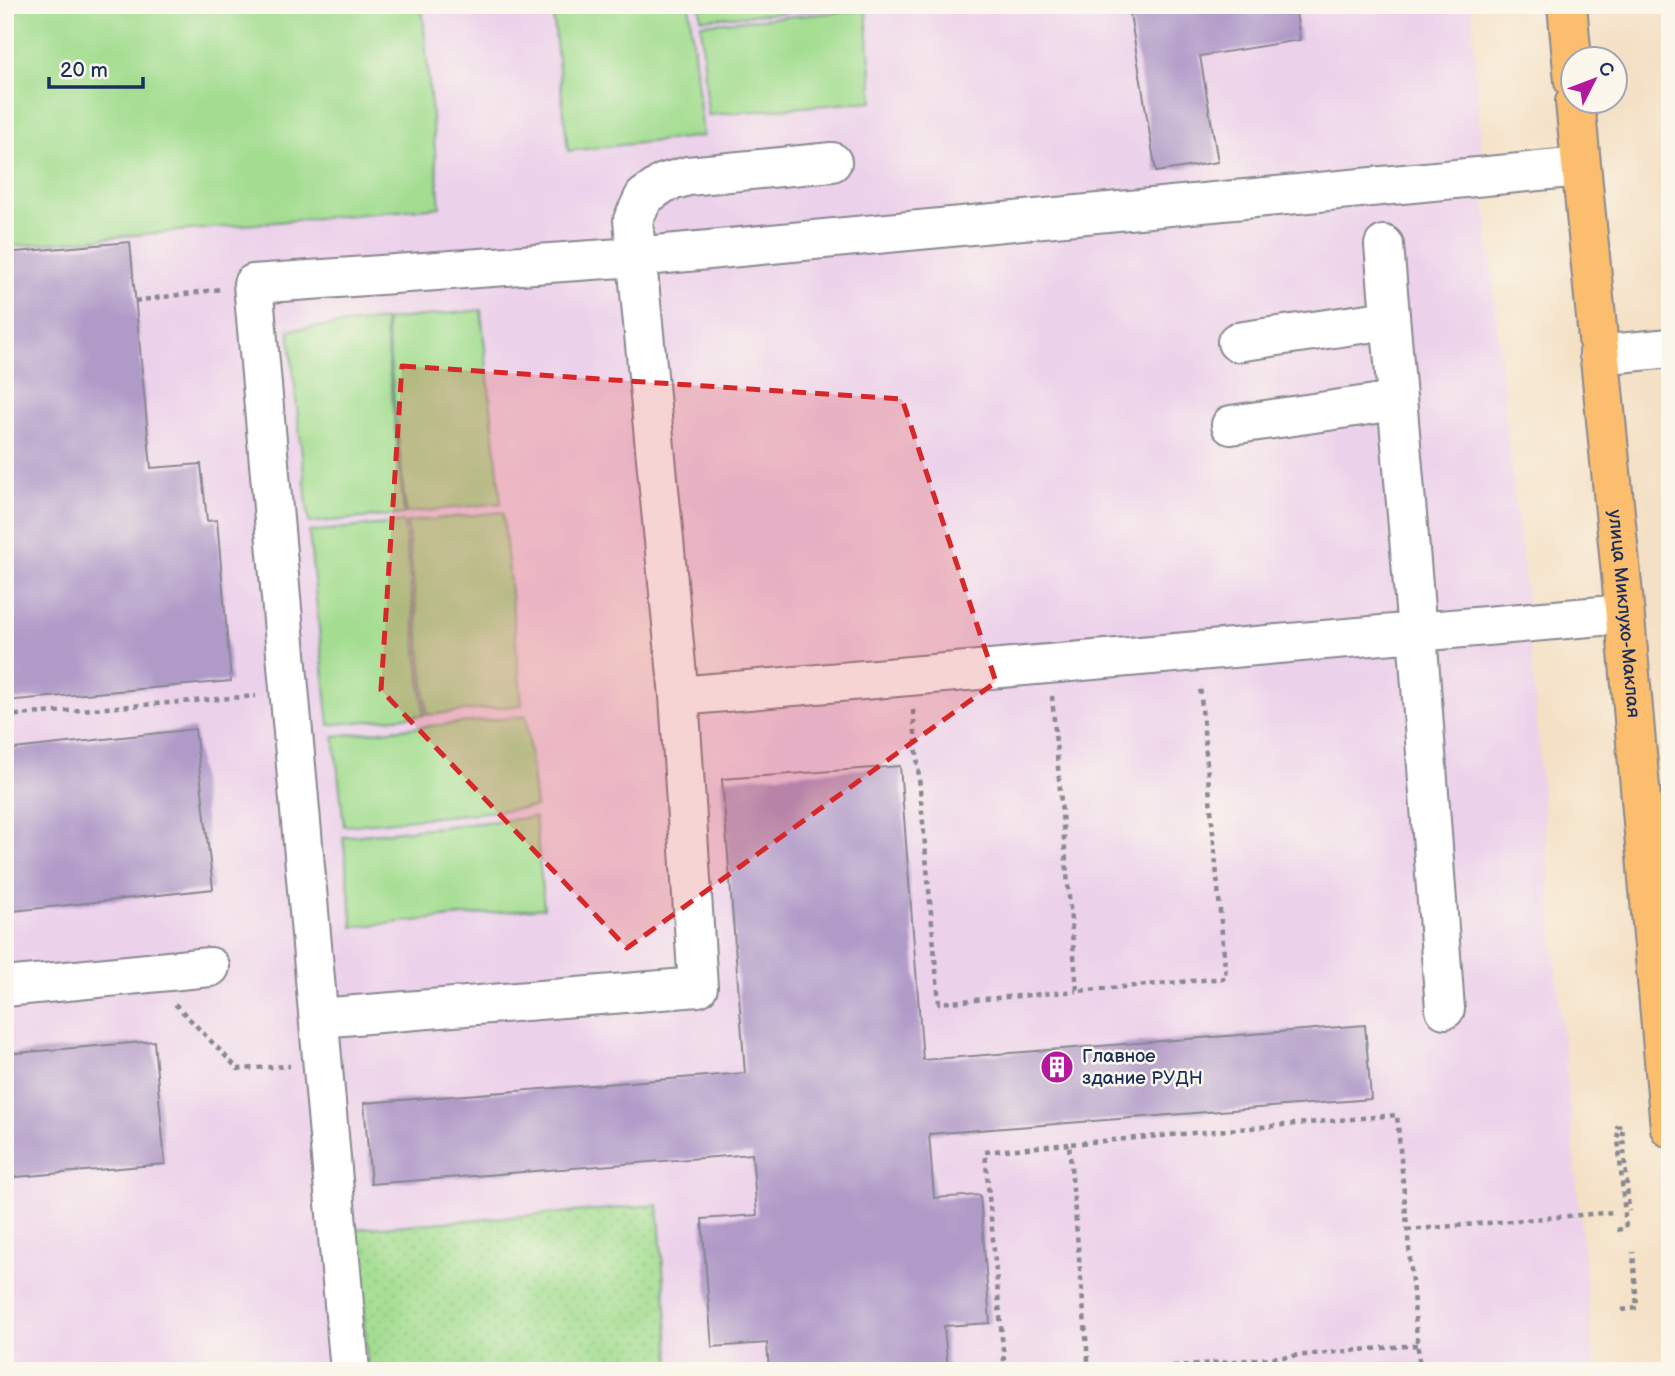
<svg xmlns="http://www.w3.org/2000/svg" width="1675" height="1376" viewBox="0 0 1675 1376" font-family="'Balsamiq Sans',sans-serif">
<style>
.built{fill:#ecd1ea}
.grass{fill:url(#grass-dots);stroke:#5f8677;stroke-width:2}
.garden{fill:#a3dd90;stroke:#5f8677;stroke-width:2}
.water{fill:url(#water-waves);stroke:#4676a4;stroke-width:2}
.building{fill:#b09ac8}
.lines{fill:none;stroke-linecap:round;stroke-linejoin:round}
.minor-casing{stroke:#888891;stroke-width:42}
.major-casing{stroke:#888891;stroke-width:42}
.path{stroke:#888891;stroke-width:4.5;stroke-dasharray:5 5;stroke-linecap:butt}
.minor{stroke:#fff;stroke-width:38}
.major{stroke:#fbbe6e;stroke-width:38}
.marked{fill:#d62828;fill-opacity:0.2;stroke:#d62828;stroke-width:5;stroke-dasharray:14 9;stroke-linejoin:round}
.labels{text-anchor:middle;dominant-baseline:central;stroke-width:5;stroke-linejoin:round;paint-order:stroke}
.street-label{font-size:19px;fill:#1b2f5e;stroke:#fbf7ec}
.poi-label{font-size:19px;fill:#1b2f5e;stroke:#fbf7ec;text-anchor:start}
</style>
<defs>
<pattern id="grass-dots" width="8" height="8" patternUnits="userSpaceOnUse" patternTransform="scale(1.75)"><rect width="8" height="8" fill="#a3dd90"/><path d="M2 2h.1M6 6h.1" fill="none" stroke="#8cbe7f" stroke-width="1.8" stroke-linecap="round"/></pattern>
<pattern id="water-waves" width="16" height="10" patternUnits="userSpaceOnUse" patternTransform="scale(1.75)"><rect width="16" height="10" fill="#70bdea"/><path d="M0 5q4-4 8 0t8 0" fill="none" stroke="#5b9ac1"/></pattern>
</defs>
<rect width="100%" height="100%" fill="#fbf7ec"/>
<filter id="ink" filterUnits="userSpaceOnUse"><feTurbulence type="fractalNoise" baseFrequency=".0143" numOctaves="2"/><feDisplacementMap in="SourceGraphic" scale="14" xChannelSelector="R" yChannelSelector="G"/><feConvolveMatrix kernelMatrix="1 2 1 2 8 2 1 2 1" color-interpolation-filters="sRGB"/></filter>
<filter id="wash" filterUnits="userSpaceOnUse"><feTurbulence type="fractalNoise" baseFrequency=".00686" numOctaves="4" result="noise"/><feDisplacementMap in="SourceGraphic" scale="28" xChannelSelector="R" yChannelSelector="G"/><feGaussianBlur stdDeviation="1.57" result="paint"/><feColorMatrix in="noise" values="0 0 0 0 0 0 0 0 0 0 0 0 0 0 0 0 0 1.4 0 .05"/><feComposite in="paint" operator="in"/></filter>
<g filter="url(#wash)">
<rect width="100%" height="100%" fill="#f4e0c4"/>
<path class="built" d="M5,5H1471L1485,194L1508,440L1526,587L1555,954L1595,1371H10L5,1314Z"/>
<path class="grass" d="M658,1205L671,1371H368L356,1229Z"/>
<path class="garden" d="M5,5H422L440,207L5,247Z
M552,5H689L703,136L568,151Z
M700,5H866V6L701,19Z
M866,10L873,101L708,115L701,24Z
M481,310L501,503L406,513L386,320Z
M384,320L404,514L309,523L289,330Z
M503,512L522,705L427,715L407,522Z
M404,522L424,715L329,725L309,532Z
M526,716L536,807L344,826L334,736Z
M535,817L544,908L353,927L343,837Z"/>
<path class="water" d="M1395,1364L1396,1371H1332Z"/>
<g id="blocks">
<path class="building" d="M1182,5H1295L1300,40L1200,56L1218,162L1156,172L1130,14Z
M130,242L151,468L201,464L207,521L217,520L231,681L5,701V253Z
M195,729L213,889L5,912V750Z
M900,766L923,1060L1365,1025L1371,1099L929,1134L934,1198L980,1195L990,1323L944,1326L948,1371H769L767,1343L712,1347L702,1219L757,1215L752,1154L371,1184L364,1103L745,1073L722,779Z
M154,1041L165,1164L5,1178V1054Z"/>
</g>
</g>
<g filter="url(#ink)">
<use href="#blocks" fill-opacity="0" stroke="#888891" stroke-width="2"/>
<g class="lines">
<defs>
<path id="minor" d="M1384,245L1417,632L1445,1009
M1237,342L1389,320
M1599,355L1670,348
M1231,425L1396,401
M679,696L633,220L644,197L664,183L688,176L832,162
M5,987L210,967
M319,1018L698,987L679,696L1624,614
M350,1371L253,284L635,257L1581,167"/>
<g id="major">
<path d="M1567,5L1574,81"/>
<path id="s1" d="M1575,102L1623,595L1670,1128"/>
</g>
</defs>
<use href="#minor" class="minor-casing"/>
<use href="#major" class="major-casing"/>
<path class="path" d="M135,301L221,289
M1052,696L1077,991L1226,978L1200,686
M913,710L939,1003L1077,991
M5,716L256,696
M175,1004L238,1069L290,1066
M1407,1230L1615,1212
M1617,1230L1626,1228L1617,1127L1622,1126L1629,1211
M1622,1310L1637,1308L1633,1252
M1005,1371L985,1152L1069,1144
M1089,1371L1069,1144L1397,1115L1420,1371
M1123,1371L1417,1345"/>
<use href="#minor" class="minor"/>
<use href="#major" class="major"/>
</g>
</g>
<path class="marked" d="M402,366L902,399L996,682L627,948L381,690Z"/>
<defs>
<symbol id="building-disc" viewBox="-11 -11 22 22"><circle r="9.5" fill="#b5179e" stroke="#fbf7ec"/><path d="M-4-6H4V6H1V3H-1V6H-4ZM-2.5-4.3h1.7v1.8h-1.7ZM.8-4.3h1.7v1.8H.8ZM-2.5-1h1.7V.8h-1.7ZM.8-1h1.7V.8H.8Z" fill="#fff"/></symbol>
</defs>
<g fill-rule="evenodd">
<use href="#building-disc" x="1038" y="1048" width="38" height="38"/>
</g>
<g class="labels">
<g class="street-label">
<text stroke="none"><textPath href="#s1" startOffset="514">улица Миклухо-Маклая</textPath></text>
</g>
<g class="poi-label">
<text x="1082" y="1056">Главное<tspan x="1082" dy="22">здание РУДН</tspan></text>
</g>
</g>
<rect width="1675" height="1376" fill="none" stroke="#fbf7ec" stroke-width="28"/>
<g transform="translate(1594 80) rotate(48)"><circle r="33" fill="#fbf7ec" stroke="#a1a7b3" stroke-width="2"/>
<path d="M0-5L12 26L0 18L-12 26Z" fill="#b5179e"/>
<text y="-10" font-size="19" font-weight="bold" text-anchor="middle" fill="#1b2f5e">С</text>
</g>
<path d="M49 77v10h94v-10" fill="none" stroke="#1b2f5e" stroke-width="3.5"/>
<text x="60" y="77" font-size="21" fill="#1b2f5e" stroke="#fbf7ec" stroke-width="5" paint-order="stroke">20 m</text>
</svg>
